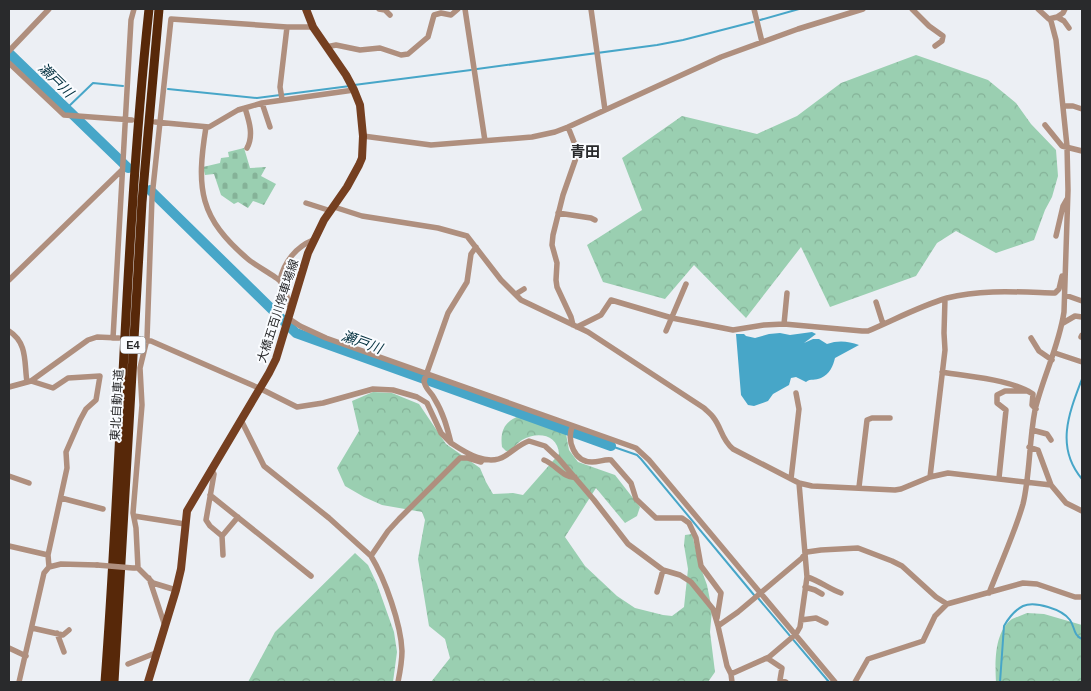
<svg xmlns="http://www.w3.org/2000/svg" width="1091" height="691" viewBox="0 0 1091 691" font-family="Helvetica,'Noto Sans JP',sans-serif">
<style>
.forest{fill:url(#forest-crowns)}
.cemetery{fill:url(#cemetery-stones)}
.water{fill:#47a6c8}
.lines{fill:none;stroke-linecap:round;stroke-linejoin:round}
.stream{stroke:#47a6c8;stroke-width:2}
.river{stroke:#47a6c8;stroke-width:10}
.minor{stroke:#af8f7e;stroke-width:5.5}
.major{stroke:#753f20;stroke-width:8}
.highway{stroke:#572809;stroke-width:9}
.minor-bridge{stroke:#af8f7e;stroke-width:5.5}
.labels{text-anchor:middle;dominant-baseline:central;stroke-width:4;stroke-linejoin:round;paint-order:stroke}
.shield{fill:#fafcff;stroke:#68696b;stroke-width:1}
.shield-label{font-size:11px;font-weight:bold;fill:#292a2c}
.street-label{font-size:12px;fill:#292a2c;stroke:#fafcff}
.water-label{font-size:14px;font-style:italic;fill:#022f3e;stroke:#fafcff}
.quarter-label{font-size:15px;font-weight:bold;fill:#292a2c;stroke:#fafcff}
</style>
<defs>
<pattern id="forest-crowns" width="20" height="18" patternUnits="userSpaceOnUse" patternTransform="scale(1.25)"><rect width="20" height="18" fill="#9acfb1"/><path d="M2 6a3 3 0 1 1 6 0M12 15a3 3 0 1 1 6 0" fill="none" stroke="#85b298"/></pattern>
<pattern id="cemetery-stones" width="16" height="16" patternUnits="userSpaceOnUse" patternTransform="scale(1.25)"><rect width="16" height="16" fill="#9acfb1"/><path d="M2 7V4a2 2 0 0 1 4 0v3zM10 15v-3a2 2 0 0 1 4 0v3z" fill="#85b298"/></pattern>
</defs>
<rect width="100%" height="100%" fill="#eceff4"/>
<path class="forest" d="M916,55L988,80L1016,103L1031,124L1056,150L1058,176L1052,197L1045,210L1034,240L996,253L956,231L937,243L916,276L830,307L801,247L746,318L694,265L665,299L603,282L587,245L642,210L622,158L682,116L757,134L797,116L841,83Z
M373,392L392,393L419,404L446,444L480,468L486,482L493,494L513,493L523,495L559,454C558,434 537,431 522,440C517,443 514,448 509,451H506L502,447C500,431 504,422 519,416L566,434L569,450L578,462L615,475L640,507L637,516L625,523L596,488L565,537L585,566L617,596L635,608L663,615L672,616L684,607L688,569L684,545L685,535L692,534L699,563L707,585L712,610L710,632L715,672L708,682H431L450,658L445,639L429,626L418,559L425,520L422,512L382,505L364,497L345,486L337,468L359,431L352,401Z
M355,553L368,565L377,584L394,632L397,652L393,682H248L275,632Z
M1027,613L1044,614L1082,625V682H996C995,663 994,632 1012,619C1017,617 1022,615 1027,613Z"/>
<path class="cemetery" d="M244,148L250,168L266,167L261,176L276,184L264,205L253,201L248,208L238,202L234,204L221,195L214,174L205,175L203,167L220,163L221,158L229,157L228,152Z"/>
<path class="water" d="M812,332L816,334L804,343L813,339H819L827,344C838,340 848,341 859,345L835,358C833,366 830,374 821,378C815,381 811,378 806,382L796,377L791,378L789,385L773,394L768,401L754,406L748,405L741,395L736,334H744L746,336L755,338L769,334L780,333L790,335Z"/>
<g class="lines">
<path class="stream" d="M760,20L799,9
M477,69L657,45L683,40L753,22
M354,85L471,70
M168,89L257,98L350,86
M66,109L93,83L123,86
M1082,379C1069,413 1055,447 1082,479
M611,446L637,455L641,459L754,595
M758,598L829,682
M1000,682L1004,626C1008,619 1015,610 1023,606C1035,601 1062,609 1070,620C1075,627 1073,635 1082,639"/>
<path class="river" d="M9,53L128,168
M150,190L296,333L611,446"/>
<path class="minor" d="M379,9L385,10L390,15
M465,9L485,141
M591,9L605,110
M754,9L762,42
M912,9L929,26L943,36L942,41L935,46
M1057,17L1063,13L1065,9
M1049,19L1057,17L1064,21L1069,28
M326,47L336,45L360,50L380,48L401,55L408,54L428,37L434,15L441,13L451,15L458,9
M9,51L49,9
M9,63L64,115L132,120
M282,99L280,87L287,27
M262,103L270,127
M1063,106H1073L1082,109
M245,108C249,121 254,135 247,148
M155,122L209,127L238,110L262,103L354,90
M1045,125L1062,146L1082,151
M206,127C196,189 199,218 249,260C255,265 278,278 280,281C286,288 288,302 291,310
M568,127L574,142L576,158L563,195L553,235L552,245L557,263L556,280L557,287L571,317L573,325
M363,136L431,145L532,137L555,132L568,127L721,57L798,29L863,9
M306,203L331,211
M334,207L362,216L438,228L467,236L501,280L521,300L588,332L704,408C707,411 711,414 713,417C722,428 721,439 733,449L799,483L812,486L895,490L901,489L930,477L948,473L1051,485L1066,503L1082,511
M558,213L591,218L595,220
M1056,236L1063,206L1067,199
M476,247L471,254L467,282L448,313L424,381C425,389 431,392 434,398C443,412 447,427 451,443C466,453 488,467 505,456C513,451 520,444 529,441L545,446L559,459L594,500L628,544L663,570L680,575L691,582L713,609L718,626
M9,280L122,170
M280,280C284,262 296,247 313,240
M516,294L524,289
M1065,295L1082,301
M876,302L883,324
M288,318L300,326L326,338L636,448L649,460L835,682
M1063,323L1075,316L1082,317
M784,324L787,293
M577,327L601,315L611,300L672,318L733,330L764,325L784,324L862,331H868C894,320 920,306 947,298C982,289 1019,292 1055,293L1059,289L1062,276H1065
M9,331C28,343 24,363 27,382
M666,331L686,284
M1081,337L1082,335
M113,338L131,20L134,9
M1031,338L1039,351L1052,360
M140,340L151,341L261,389L297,407L323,403L373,389L393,390L417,397L427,403L441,433L451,443
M1055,353L1082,362
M942,372C969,377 1010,379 1033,394L1032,405L1036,409
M31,381L53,388L68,378L100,376L96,400L86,409L80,420L66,452L67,468L48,555
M9,387L31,381L88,340L97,337L119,338
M241,420L264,466L329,518L371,556L388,531L399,519L460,458H468L481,462L483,459
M572,427C567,441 574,462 592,462C599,462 605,459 611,460L631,483L636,499L656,518H682L689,523L696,538L701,566L721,593L717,618
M1032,430L1047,434L1051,440
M1029,447L1038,450L1051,485
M544,460C555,464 565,479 575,477
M211,469L214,474L206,520L210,526L222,536L223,555
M9,476L29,483
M930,477L945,350L944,333L945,299
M999,478L1006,410L997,403V395L1005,391H1028
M791,479L799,409L796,393
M859,487L867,420L872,418H890
M210,495L311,576
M61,498L103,509
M134,516L185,524
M222,536L238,517
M9,546L48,555L49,567
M371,556C385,579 401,624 402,651C402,662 400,672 398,682
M135,568H138L153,583L176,590
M138,568L136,528L133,513L142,405L140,368L147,339L152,197L171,19L287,27H313
M807,577C820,581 829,589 841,593
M149,578L165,626
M805,587L815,590L822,594
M657,592L663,570
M989,593C1000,565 1015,532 1023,504C1030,475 1029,441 1035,410C1043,377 1059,346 1064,312L1068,190L1067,146L1056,40L1051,21L1038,9
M801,620L816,618L826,623
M32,628L63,635L69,630
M57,633L64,652
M9,648L26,656
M767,658L782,668L780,680L786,682
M128,664L158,652
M731,674L727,666L718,626L738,612L802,558L805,554L807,552L821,550L858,548L892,561L902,566L936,597L947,604L1023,583L1037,584L1075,597H1082
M19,682L44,573L49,567L61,564L97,565
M732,682L731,674L769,657L796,634L800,627L807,577L799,483
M855,682L868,659L923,641L935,616L947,604"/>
<path class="major" d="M148,682L176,590L181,569L187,511L269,373L276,359L308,253L324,220L347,187L359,165L362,158L363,136L360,105L354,90L346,75L313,27L306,9"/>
<path class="highway" d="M105,682C122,458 125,233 149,9
M114,682L142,202L159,9"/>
<path class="minor-bridge" d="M97,565L133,568"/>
</g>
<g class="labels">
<rect class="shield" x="120.5" y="336.5" width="25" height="17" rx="4"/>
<g class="shield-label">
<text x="133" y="345">E4</text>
</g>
<g class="street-label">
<text transform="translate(278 311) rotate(-72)">大橋五百川停車場線</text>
<text transform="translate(117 405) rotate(-87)">東北自動車道</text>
</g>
<g class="water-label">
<text transform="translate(56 80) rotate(44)">瀬戸川</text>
<text transform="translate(362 342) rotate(20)">瀬戸川</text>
</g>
<g class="quarter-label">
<text x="585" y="151">青田</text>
</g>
</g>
<rect width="1091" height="691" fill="none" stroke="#292a2c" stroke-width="20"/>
</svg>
